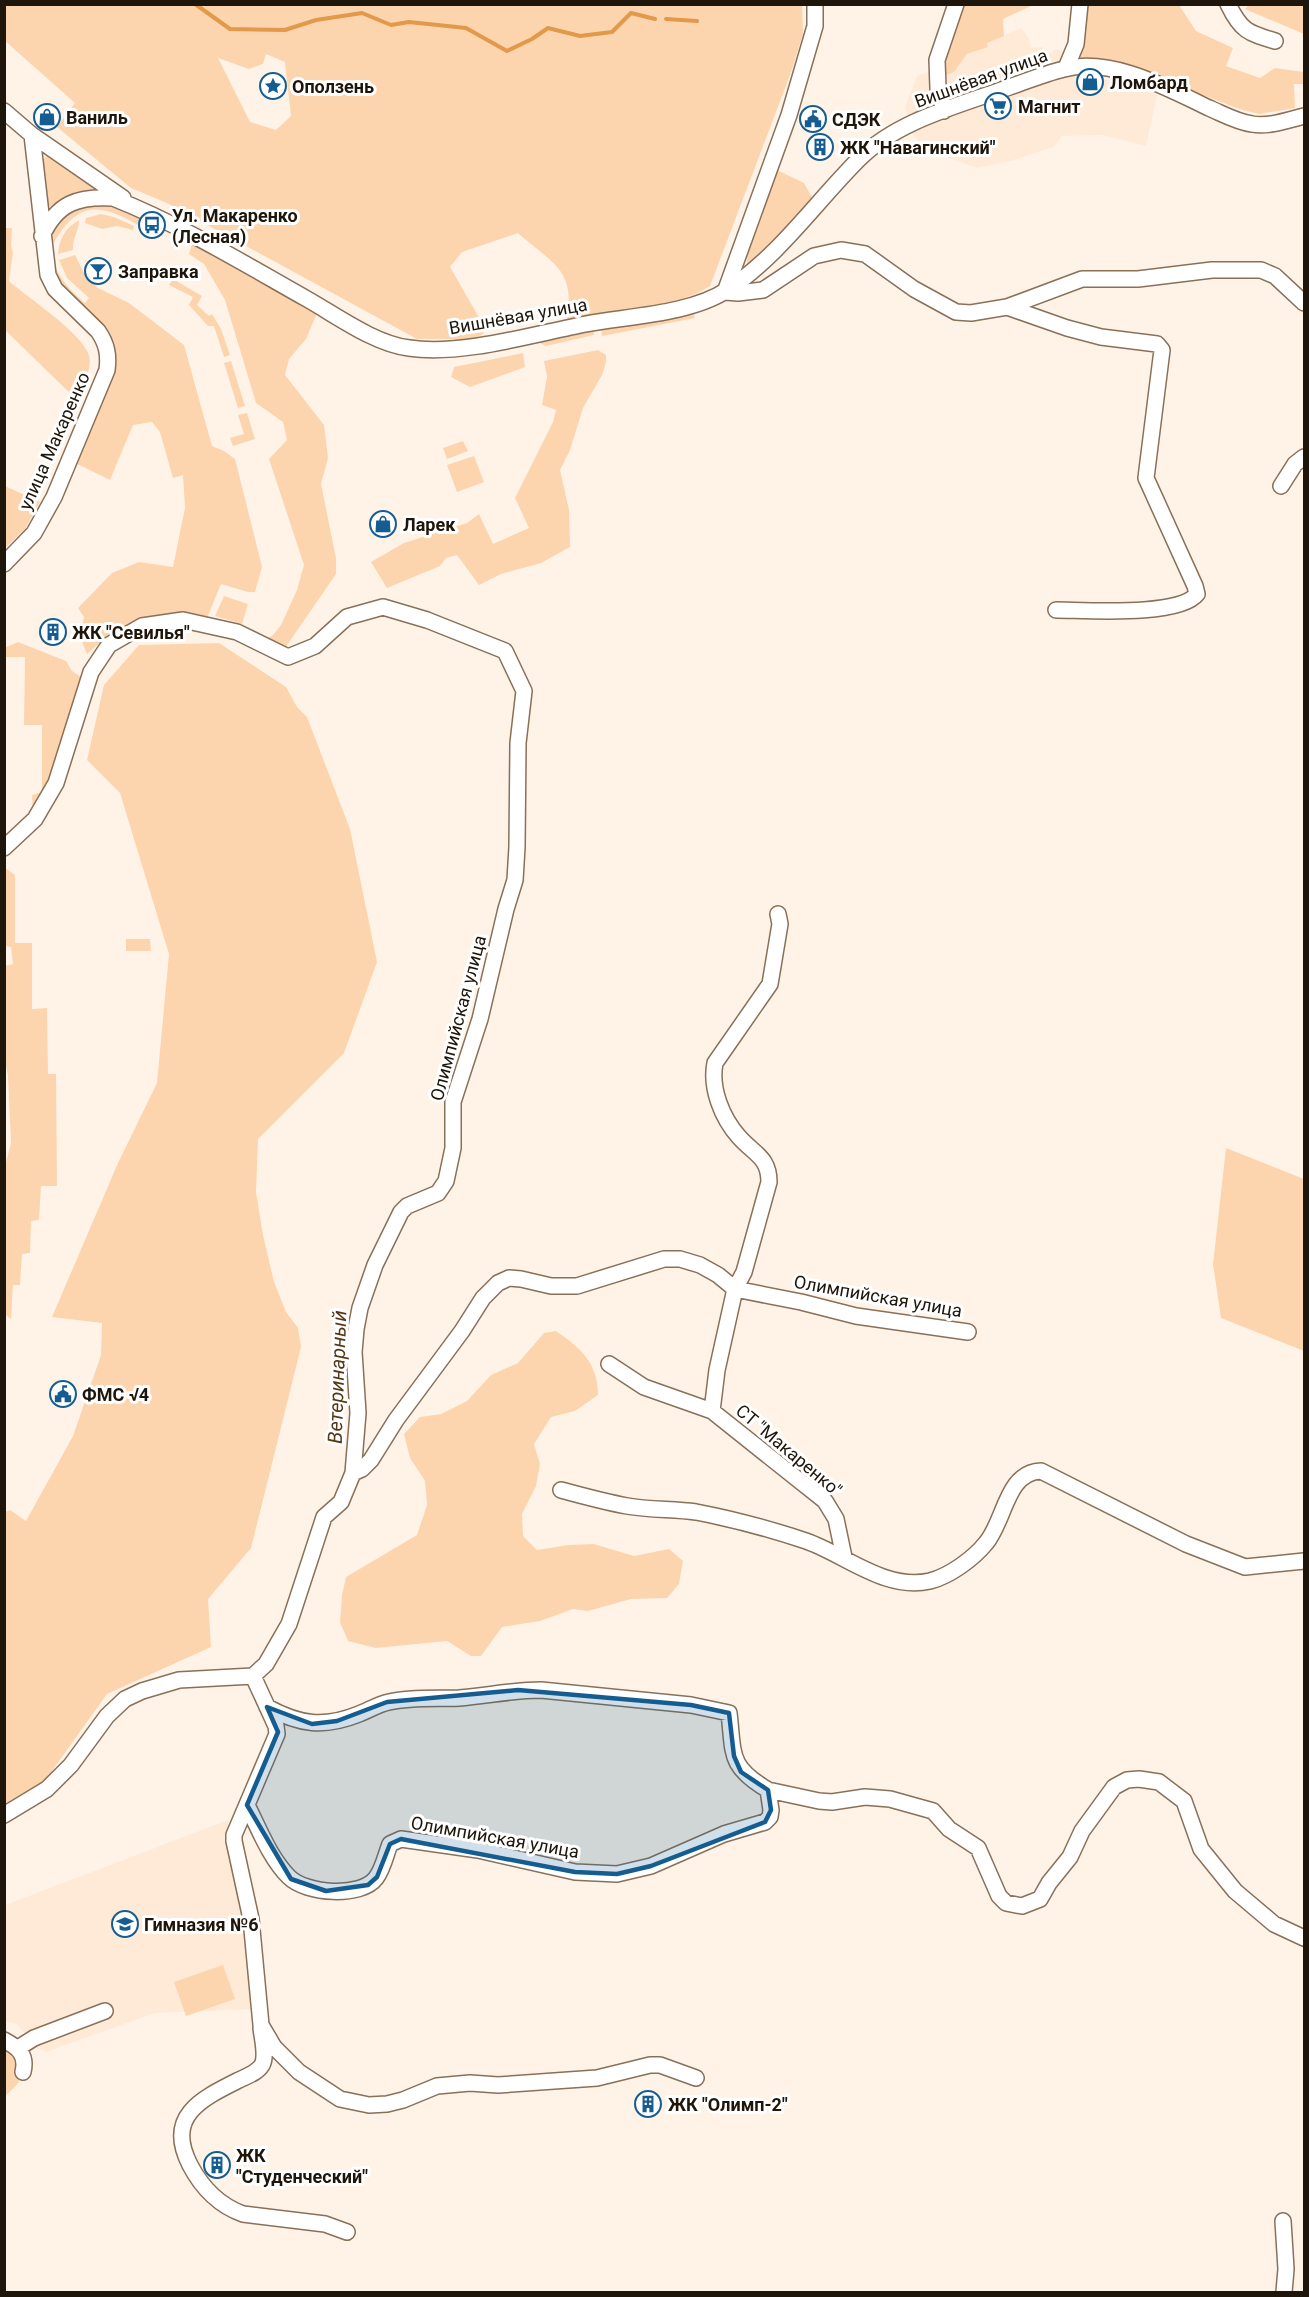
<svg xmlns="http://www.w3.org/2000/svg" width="1309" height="2297" viewBox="0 0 1309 2297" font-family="Roboto,sans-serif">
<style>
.built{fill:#ffead7}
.green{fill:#fcd5ae;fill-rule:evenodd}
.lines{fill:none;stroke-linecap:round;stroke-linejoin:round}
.stream{stroke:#e29949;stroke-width:4}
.minor-casing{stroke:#897058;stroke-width:18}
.minor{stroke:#fff;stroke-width:15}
.marked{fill:#155d91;fill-opacity:0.2;stroke:#155d91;stroke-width:4.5;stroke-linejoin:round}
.labels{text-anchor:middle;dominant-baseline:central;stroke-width:6;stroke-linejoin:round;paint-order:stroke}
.street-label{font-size:18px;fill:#1e150b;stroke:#fff}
.poi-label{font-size:18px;font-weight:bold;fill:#1e150b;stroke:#fff;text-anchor:start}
.water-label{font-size:20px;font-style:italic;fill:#553716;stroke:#fff}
</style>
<rect width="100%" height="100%" fill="#fff3e8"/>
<path class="built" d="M1021,28L1029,38L1031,48L1042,47L1045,56L1056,49L1064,52V72L1128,84L1157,95L1146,146L1102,135L1062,136L1054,147L1010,161L977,168L924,149L912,133L905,107L917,76L943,66L954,72L967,54L988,47L987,43Z
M228,1820L233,1870L249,1943L251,2009L155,2013L46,2052L37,2048L17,2024L5,2021V1905Z"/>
<path class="green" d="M5,4H802L803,34L790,75L710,286C678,307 634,307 597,314C587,316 576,320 566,324C577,270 554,265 518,233L462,252L450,267L485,328L483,334L474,339H417L167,203L131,188L57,127L75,103L5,41ZM266,54L285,62L291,116L276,130L250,122L218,58L249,69L263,64Z
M960,5H1033L1003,19L1004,36L987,43L988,47L967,54L954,72L944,76L943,60Z
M1086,5H1179L1196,31L1233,48L1226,66L1260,78L1275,68L1304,72V84H1294L1295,108L1259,114L1239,109L1121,63L1098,60L1072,65Z
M1249,5H1304V34L1245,9Z
M50,155L102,192H75L46,209L42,163L45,157Z
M775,169L804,183L814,201L748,270L746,253Z
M109,202L145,219L149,231C104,206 81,194 52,246L54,255L47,256L45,239L70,209Z
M101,214L114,217L134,226L133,230L117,226L102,229L85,223L86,218Z
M79,220C79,231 72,239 73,250L58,254C59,239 65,228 79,220Z
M5,228H12L11,246L13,253L9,281C28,298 81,332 89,355C93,369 82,387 77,400L5,330Z
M193,240L317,313L306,339L289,359L285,375L324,425L328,458L321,484L336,558V574L285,648L261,641L272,636L281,625L297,590L304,565L269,459L287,440L283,422L256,403L225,300L204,264L189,254Z
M75,255L86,277L98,288L129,303L184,345L212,446L224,451L235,459L262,567L255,592H248L221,584L207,618L138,621L105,638L87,654L80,637L84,617L78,608L112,573L139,562L173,567L185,508L183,475L173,478L160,432L152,422L133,425L110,480L73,462L114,363L51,275L53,261C60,280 70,290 85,303L89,298L67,278L59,260Z
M173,279L202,296L197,305L209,316L212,314L221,329L230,355L224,357L214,326H208L189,305L193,297L169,285Z
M692,309L695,318L602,336L601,326Z
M593,327L594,335L546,346L538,342Z
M598,350L606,355V362L602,375L583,408L570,450L560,470L569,510L570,547L541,563L501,574L479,585L457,555L446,558L440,566L387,588L371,562L404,543L467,523L479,514L493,544L529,528L515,498L553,422L556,410L542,405L547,377L544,361Z
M523,353L525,367L470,387L451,377L454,367Z
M231,361L245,406L238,408L224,363Z
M247,413L255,439L233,446L230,438L244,434L238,415Z
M463,441L468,451L447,459L443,448Z
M474,456L484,482L457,492L447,465Z
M5,486L40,502L25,529L5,548Z
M224,596L248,604L242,624L215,616Z
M18,642L66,661L72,671L81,677L82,686L54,781L33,817L32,795L42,792V725H24L25,657H5L4,648Z
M219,643L286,687L297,707L307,717L350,829L377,962L344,1053L258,1139L256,1192L263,1235L274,1282L286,1312L298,1328L301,1347L251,1548L208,1599L211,1647L107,1694L44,1782L5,1807V1512L10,1510L26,1521L73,1436L101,1355L102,1323L52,1317L118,1163L157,1083L169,954L120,793L87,760L104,685L139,645Z
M4,867L15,875V943H32V1009L47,1008L48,1074H56L57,1186H41L39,1220L31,1221L30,1253L22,1254L20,1285H13L11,1319L4,1314V1170L11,1143L8,1076L4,1055V966L13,964L11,947L5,946Z
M126,939H150L151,951H126Z
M1226,1148L1304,1179V1351L1221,1318L1213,1264Z
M556,1331C581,1348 598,1363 598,1395L575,1411L551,1417L534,1444L540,1464L536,1486L522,1514L523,1536L537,1550L568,1545L594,1544L634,1556L669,1549L683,1561L679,1584L667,1598L631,1599L588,1611L573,1609L540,1621L502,1627L481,1656H471L447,1641L376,1648L348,1641L340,1622L342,1595L346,1577L417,1535L427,1505L425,1481L410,1458L404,1434L420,1417L441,1414L467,1401L491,1375L518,1363L544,1333Z
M223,1965L235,1999L186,2016L174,1982Z
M5,2040L18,2048C23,2073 26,2079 5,2096Z"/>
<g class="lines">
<path class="stream" d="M195,4L230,29L285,30L316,20L362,13L391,25L409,22L466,28L507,51L532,39L548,28L580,36L612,32L631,13L655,19
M666,19L697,21"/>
<defs>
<path id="minor" d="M1228,4C1241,31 1248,33 1275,41
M1066,68L1076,44L1080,4
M4,111L32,135L123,198
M944,111L938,88L937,60L956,4
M42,236C57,203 78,196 113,198C181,225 243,263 307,299C337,316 375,344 409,348C461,356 534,334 586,324C629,316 691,314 727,290C779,256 815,203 859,159C896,122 953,107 1001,90C1022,83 1043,74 1064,69C1112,57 1167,88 1209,108C1223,114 1237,122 1252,124C1269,127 1288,120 1304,116
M725,292L738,293L763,290L814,256L841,250L865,254L914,289L956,312L971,313L1007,307L1082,279H1138L1212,270H1261L1275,276L1304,303
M725,292L789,115L815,26V4
M1007,307L1067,328L1101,337L1157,344L1162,350L1146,478L1195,586L1197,594C1179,617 1085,610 1056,610
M1281,486L1295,464L1304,457
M4,564L34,533L54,497L107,370C109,355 107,344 98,331L55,289L48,275L32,135
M4,848L35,819L56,783L91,672L109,645L142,626L183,620L237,632L288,657L315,646L347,617L383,607L427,620L505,651L524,691L518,743L517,847L515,880L506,909L480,1019L453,1102V1148L446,1181L438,1193L407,1206L401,1212L375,1265L360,1308L356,1329L354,1352L358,1413L353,1473L341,1502L324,1517L289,1624L266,1664L253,1676L276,1726L277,1734L234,1835V1841L251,1919L261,2025L274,2047L299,2072L340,2099L369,2105L387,2104L403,2100L437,2086L470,2083L498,2085L597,2078L650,2065H660L696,2078
M609,1364L644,1387L712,1411L825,1501L836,1519L844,1557
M712,1411L717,1370L735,1289L744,1272L769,1182C769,1157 754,1154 739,1137C722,1118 710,1088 715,1063L770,984L780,924L778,914
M353,1473L362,1469L371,1460L396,1420L462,1331L483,1298L498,1283L509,1278L521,1279L551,1286H577L664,1259H680L700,1265L718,1275L735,1289L801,1302L856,1316L968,1332
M561,1490C583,1496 605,1502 627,1506C650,1510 673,1509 696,1512C733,1519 770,1529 806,1541C846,1555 885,1591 930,1581C950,1576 974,1558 986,1543C1005,1521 1006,1472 1041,1471L1186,1544L1245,1567L1304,1561
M768,1790L819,1801L832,1802L865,1797L890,1799L933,1811L949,1829L978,1848L999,1896L1006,1903L1022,1906L1040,1899L1049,1883L1070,1857L1082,1831L1114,1787L1127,1780L1139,1779L1159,1782L1184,1801L1201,1849L1235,1891L1274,1924L1304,1938
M247,1805C259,1829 270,1858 289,1877C306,1894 361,1898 376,1878C383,1869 386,1854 390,1844L401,1839L478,1850L575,1872L617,1874L651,1866L724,1834L765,1822L770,1817L771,1810L768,1790C728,1766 734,1755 729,1713L691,1705L541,1690C513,1690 486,1696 459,1698C436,1699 412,1697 389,1702C379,1704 369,1710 359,1714C324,1728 300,1725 267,1707
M4,1815L47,1789L71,1765L107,1716L125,1699L142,1691L179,1680L253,1676
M261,2028C262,2038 267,2056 262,2065C257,2073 247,2076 239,2080C201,2099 165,2116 190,2165C202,2188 218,2205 243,2214L325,2224L347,2232
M4,2040C19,2048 27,2055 23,2072
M18,2048L34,2038L105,2011
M1283,2221L1286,2269L1284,2292"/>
</defs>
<use href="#minor" class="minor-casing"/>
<use href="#minor" class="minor"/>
</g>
<path class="marked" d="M518,1690L691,1705L729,1713L734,1756L741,1772L768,1790L771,1810L765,1822L651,1866L617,1874L575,1872L401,1839L390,1844L377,1877L368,1885L326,1891L291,1879L247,1805L278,1732L267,1707L312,1724L337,1721L387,1702Z"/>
<defs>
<symbol id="shop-ring" viewBox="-11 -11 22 22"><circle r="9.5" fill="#fff" stroke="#155d91" stroke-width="1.5"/><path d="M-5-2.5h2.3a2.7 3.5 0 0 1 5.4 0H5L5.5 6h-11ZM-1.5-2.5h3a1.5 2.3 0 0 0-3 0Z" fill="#155d91"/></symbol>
<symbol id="sight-ring" viewBox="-11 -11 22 22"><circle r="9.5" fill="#fff" stroke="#155d91" stroke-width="1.5"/><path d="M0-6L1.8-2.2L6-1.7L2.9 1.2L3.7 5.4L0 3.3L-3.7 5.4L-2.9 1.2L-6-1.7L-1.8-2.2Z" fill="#155d91"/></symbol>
<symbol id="supermarket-ring" viewBox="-11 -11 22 22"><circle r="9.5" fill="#fff" stroke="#155d91" stroke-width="1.5"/><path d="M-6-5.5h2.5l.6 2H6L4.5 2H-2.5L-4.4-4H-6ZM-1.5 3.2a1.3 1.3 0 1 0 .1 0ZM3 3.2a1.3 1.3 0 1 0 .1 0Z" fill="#155d91"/></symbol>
<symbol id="civic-ring" viewBox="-11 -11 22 22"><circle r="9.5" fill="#fff" stroke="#155d91" stroke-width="1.5"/><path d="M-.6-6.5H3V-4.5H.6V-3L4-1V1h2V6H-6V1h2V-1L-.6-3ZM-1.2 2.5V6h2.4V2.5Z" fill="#155d91"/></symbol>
<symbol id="building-ring" viewBox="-11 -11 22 22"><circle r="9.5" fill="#fff" stroke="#155d91" stroke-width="1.5"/><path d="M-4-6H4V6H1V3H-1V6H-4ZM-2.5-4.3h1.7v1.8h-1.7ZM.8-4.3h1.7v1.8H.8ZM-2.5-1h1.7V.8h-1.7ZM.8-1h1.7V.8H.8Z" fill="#155d91"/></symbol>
<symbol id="bus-ring" viewBox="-11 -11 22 22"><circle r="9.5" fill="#fff" stroke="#155d91" stroke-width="1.5"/><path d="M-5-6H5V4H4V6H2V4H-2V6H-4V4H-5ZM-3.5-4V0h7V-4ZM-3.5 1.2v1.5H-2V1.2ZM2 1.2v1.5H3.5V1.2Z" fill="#155d91"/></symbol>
<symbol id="bar-ring" viewBox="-11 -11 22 22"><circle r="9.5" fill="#fff" stroke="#155d91" stroke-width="1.5"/><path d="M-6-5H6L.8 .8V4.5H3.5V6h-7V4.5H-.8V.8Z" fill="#155d91"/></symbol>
<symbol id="university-ring" viewBox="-11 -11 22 22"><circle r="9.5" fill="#fff" stroke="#155d91" stroke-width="1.5"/><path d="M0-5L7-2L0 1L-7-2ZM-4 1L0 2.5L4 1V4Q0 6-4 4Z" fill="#155d91"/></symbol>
</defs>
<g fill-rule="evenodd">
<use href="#shop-ring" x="1075" y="67" width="30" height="30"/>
<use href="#sight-ring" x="258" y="71" width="30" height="30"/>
<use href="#supermarket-ring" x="983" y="91" width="30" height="30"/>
<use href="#shop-ring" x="32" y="102" width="30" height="30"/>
<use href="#civic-ring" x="798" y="104" width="30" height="30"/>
<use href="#building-ring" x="805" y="132" width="30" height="30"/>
<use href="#bus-ring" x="137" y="210" width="30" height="30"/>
<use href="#bar-ring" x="83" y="256" width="30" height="30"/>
<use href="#shop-ring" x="368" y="509" width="30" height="30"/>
<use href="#building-ring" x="38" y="617" width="30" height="30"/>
<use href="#civic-ring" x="48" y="1379" width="30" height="30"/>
<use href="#university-ring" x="110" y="1909" width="30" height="30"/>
<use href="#building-ring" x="633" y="2089" width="30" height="30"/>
<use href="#building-ring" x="202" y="2150" width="30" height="30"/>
</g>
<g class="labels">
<g class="street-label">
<text transform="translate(981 78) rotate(-20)">Вишнёвая улица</text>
<text transform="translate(518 316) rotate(-10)">Вишнёвая улица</text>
<text transform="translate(54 441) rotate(-66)">улица Макаренко</text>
<text transform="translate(458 1018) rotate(-75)">Олимпийская улица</text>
<text transform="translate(878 1296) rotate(10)">Олимпийская улица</text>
<text transform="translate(789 1450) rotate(40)">СТ "Макаренко"</text>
<text transform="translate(495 1837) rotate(10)">Олимпийская улица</text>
</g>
<g class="poi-label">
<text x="1110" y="82">Ломбард</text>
<text x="292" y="86">Оползень</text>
<text x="1018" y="106">Магнит</text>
<text x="66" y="117">Ваниль</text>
<text x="832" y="119">СДЭК</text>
<text x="840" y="147">ЖК "Навагинский"</text>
<text x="172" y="215">Ул. Макаренко<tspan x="172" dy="21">(Лесная)</tspan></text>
<text x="118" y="271">Заправка</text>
<text x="403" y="524">Ларек</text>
<text x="72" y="632">ЖК "Севилья"</text>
<text x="82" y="1394">ФМС √4</text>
<text x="144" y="1924">Гимназия №6</text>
<text x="668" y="2104">ЖК "Олимп-2"</text>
<text x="236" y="2155">ЖК<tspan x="236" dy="21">"Студенческий"</tspan></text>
</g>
<g class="water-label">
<text transform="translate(337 1377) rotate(-88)">Ветеринарный</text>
</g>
</g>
<rect width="1309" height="2297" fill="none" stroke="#1e150b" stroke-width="12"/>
</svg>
